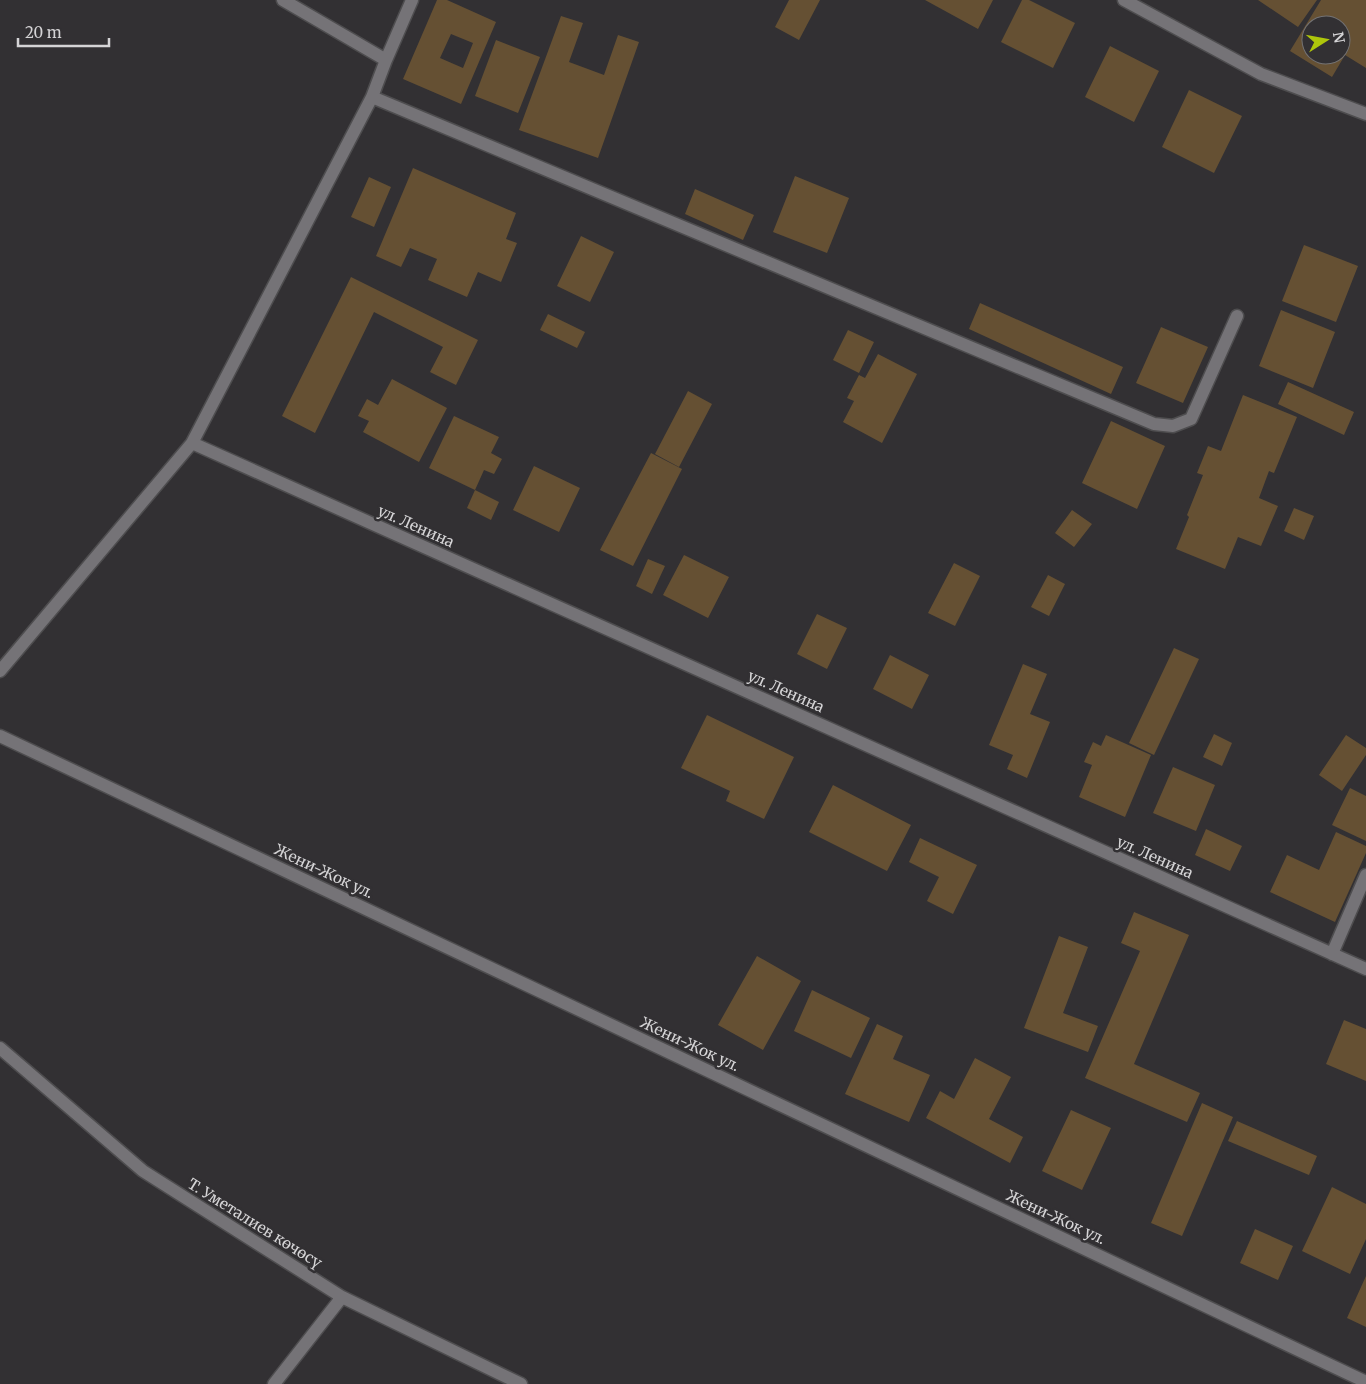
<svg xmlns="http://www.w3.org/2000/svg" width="1366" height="1384" viewBox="0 0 1366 1384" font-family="Merriweather,serif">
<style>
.building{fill:#655033;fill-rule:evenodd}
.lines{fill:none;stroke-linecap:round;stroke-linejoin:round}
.minor-casing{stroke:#4e4d4f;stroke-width:15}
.minor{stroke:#757377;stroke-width:12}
.labels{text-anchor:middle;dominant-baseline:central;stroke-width:5;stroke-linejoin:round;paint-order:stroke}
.street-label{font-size:15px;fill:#d5d4d6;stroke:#323033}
</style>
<rect width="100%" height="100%" fill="#323033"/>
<path class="building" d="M437,0H447L496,22L461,104L403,79ZM451,34L473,43L463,68L440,58Z
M789,0H820L799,40L775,27Z
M925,0H993L978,29Z
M1022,0H1029L1075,23L1053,68L1001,42Z
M1258,0H1317L1298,27Z
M1321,0H1366V68L1345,55L1332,77L1290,51ZM1311,25H1341V55H1311Z
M561,16L583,23L569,62L604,75L618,35L639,42L598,158L519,130Z
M496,40L540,57L518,113L475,96Z
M1110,46L1159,71L1134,122L1085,97Z
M1189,90L1242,116L1214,173L1162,147Z
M413,168L516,213L506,239L517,243L501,282L478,272L467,297L428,280L437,259L410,248L401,267L376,256Z
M795,176L849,198L827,253L773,232Z
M369,177L391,187L374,227L351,217Z
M695,189L754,215L743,240L685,214Z
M581,236L614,252L590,302L557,286Z
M1304,245L1358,266L1336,322L1282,301Z
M351,277L478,340L456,385L430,372L443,347L374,312L315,433L282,416Z
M980,303L1123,367L1111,394L969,329Z
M1281,310L1335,332L1313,388L1259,366Z
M548,314L585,332L577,348L540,330Z
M1161,327L1208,347L1183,403L1136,383Z
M848,330L874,342L859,373L833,360Z
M878,354L917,374L882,443L843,422L854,401L847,398L859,375L865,378Z
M392,379L447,408L419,462L363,432L369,421L358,416L367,399L378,405Z
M1288,382L1354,412L1344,435L1278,404Z
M688,391L712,404L679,467L655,454Z
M1243,395L1297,417L1274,473L1269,471L1259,498L1278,506L1261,546L1238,537L1225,569L1176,549L1189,517L1187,515L1203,475L1197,473L1208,446L1221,451Z
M454,416L499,437L491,453L502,459L494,474L484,470L475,490L499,502L491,520L467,508L475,490L429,468Z
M1111,421L1165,446L1137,509L1082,483Z
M651,453L682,469L633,566L600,550Z
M534,466L580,488L559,532L513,510Z
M1294,508L1314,516L1304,540L1284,531Z
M1072,510L1092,524L1074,547L1055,533Z
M684,555L729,577L708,618L663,595Z
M648,559L665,566L652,594L636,586Z
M954,563L980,576L955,626L928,613Z
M1048,575L1065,584L1049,616L1031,607Z
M817,614L847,628L827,669L797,654Z
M1174,648L1199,659L1154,755L1129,743Z
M890,655L929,675L912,709L873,689Z
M1023,664L1047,674L1030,714L1050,722L1027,778L1007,769L1013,755L989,745Z
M707,715L794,757L764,819L726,801L730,791L681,768Z
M1214,734L1232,743L1222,766L1203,757Z
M1106,735L1151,755L1125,817L1079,797L1092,765L1084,762L1093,742L1101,746Z
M1346,735L1366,748V755L1342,791L1319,775Z
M1173,767L1215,785L1196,831L1153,813Z
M833,785L911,825L887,871L809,832Z
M1350,788L1366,796V841L1332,825Z
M1206,829L1242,846L1230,871L1195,855Z
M1336,832L1366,846V853L1335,922L1270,892L1287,855L1319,870Z
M920,838L977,865L953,914L927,901L939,877L909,862Z
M1134,912L1189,935L1134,1064L1200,1093L1187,1122L1085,1078L1140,951L1121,943Z
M1059,936L1088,947L1063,1013L1098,1026L1088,1052L1024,1028Z
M757,956L801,981L763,1050L718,1025Z
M812,990L870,1018L851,1058L794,1031Z
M1344,1020L1366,1029V1081L1326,1064Z
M877,1024L903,1036L893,1059L930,1075L909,1122L845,1094Z
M975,1058L1011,1077L989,1119L1023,1137L1010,1163L926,1118L940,1091L954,1099Z
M1202,1103L1233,1117L1182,1236L1151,1223Z
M1071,1110L1111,1128L1082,1190L1042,1171Z
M1237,1121L1317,1156L1309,1175L1228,1141Z
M1332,1187L1366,1204V1239L1350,1274L1302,1251Z
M1255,1229L1293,1246L1278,1280L1240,1263Z
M1366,1276V1327L1347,1318Z"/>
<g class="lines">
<defs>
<path id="minor" d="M283,0L386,60
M1124,0L1261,74L1366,114
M372,97L1154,424L1173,426L1191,419L1237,316
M192,443L1366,969
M0,671L192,443L372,97L386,60L412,0
M0,736L1366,1382
M1332,954L1366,875
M0,1048L143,1171L342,1297L521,1384
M274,1384L342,1297"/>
</defs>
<use href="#minor" class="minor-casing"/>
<use href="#minor" class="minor"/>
</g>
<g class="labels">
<g class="street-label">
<text transform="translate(416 526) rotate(24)">ул. Ленина</text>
<text transform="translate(786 691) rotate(24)">ул. Ленина</text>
<text transform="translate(1155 857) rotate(24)">ул. Ленина</text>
<text transform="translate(324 871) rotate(25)">Жени-Жок ул.</text>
<text transform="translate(690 1044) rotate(25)">Жени-Жок ул.</text>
<text transform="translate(1056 1217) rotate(25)">Жени-Жок ул.</text>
<text transform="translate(255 1223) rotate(32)">Т. Уметалиев көчөсү</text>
</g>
</g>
<g transform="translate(1326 40) rotate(79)"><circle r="24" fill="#323033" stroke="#737274"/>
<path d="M0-4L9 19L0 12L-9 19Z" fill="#aec60b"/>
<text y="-8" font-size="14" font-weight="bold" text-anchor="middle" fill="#d5d4d6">N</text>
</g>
<path d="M18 38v8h91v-8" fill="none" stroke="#d5d4d6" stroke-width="2.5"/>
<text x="25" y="38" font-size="15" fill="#d5d4d6" stroke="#323033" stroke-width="4" paint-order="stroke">20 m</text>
</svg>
